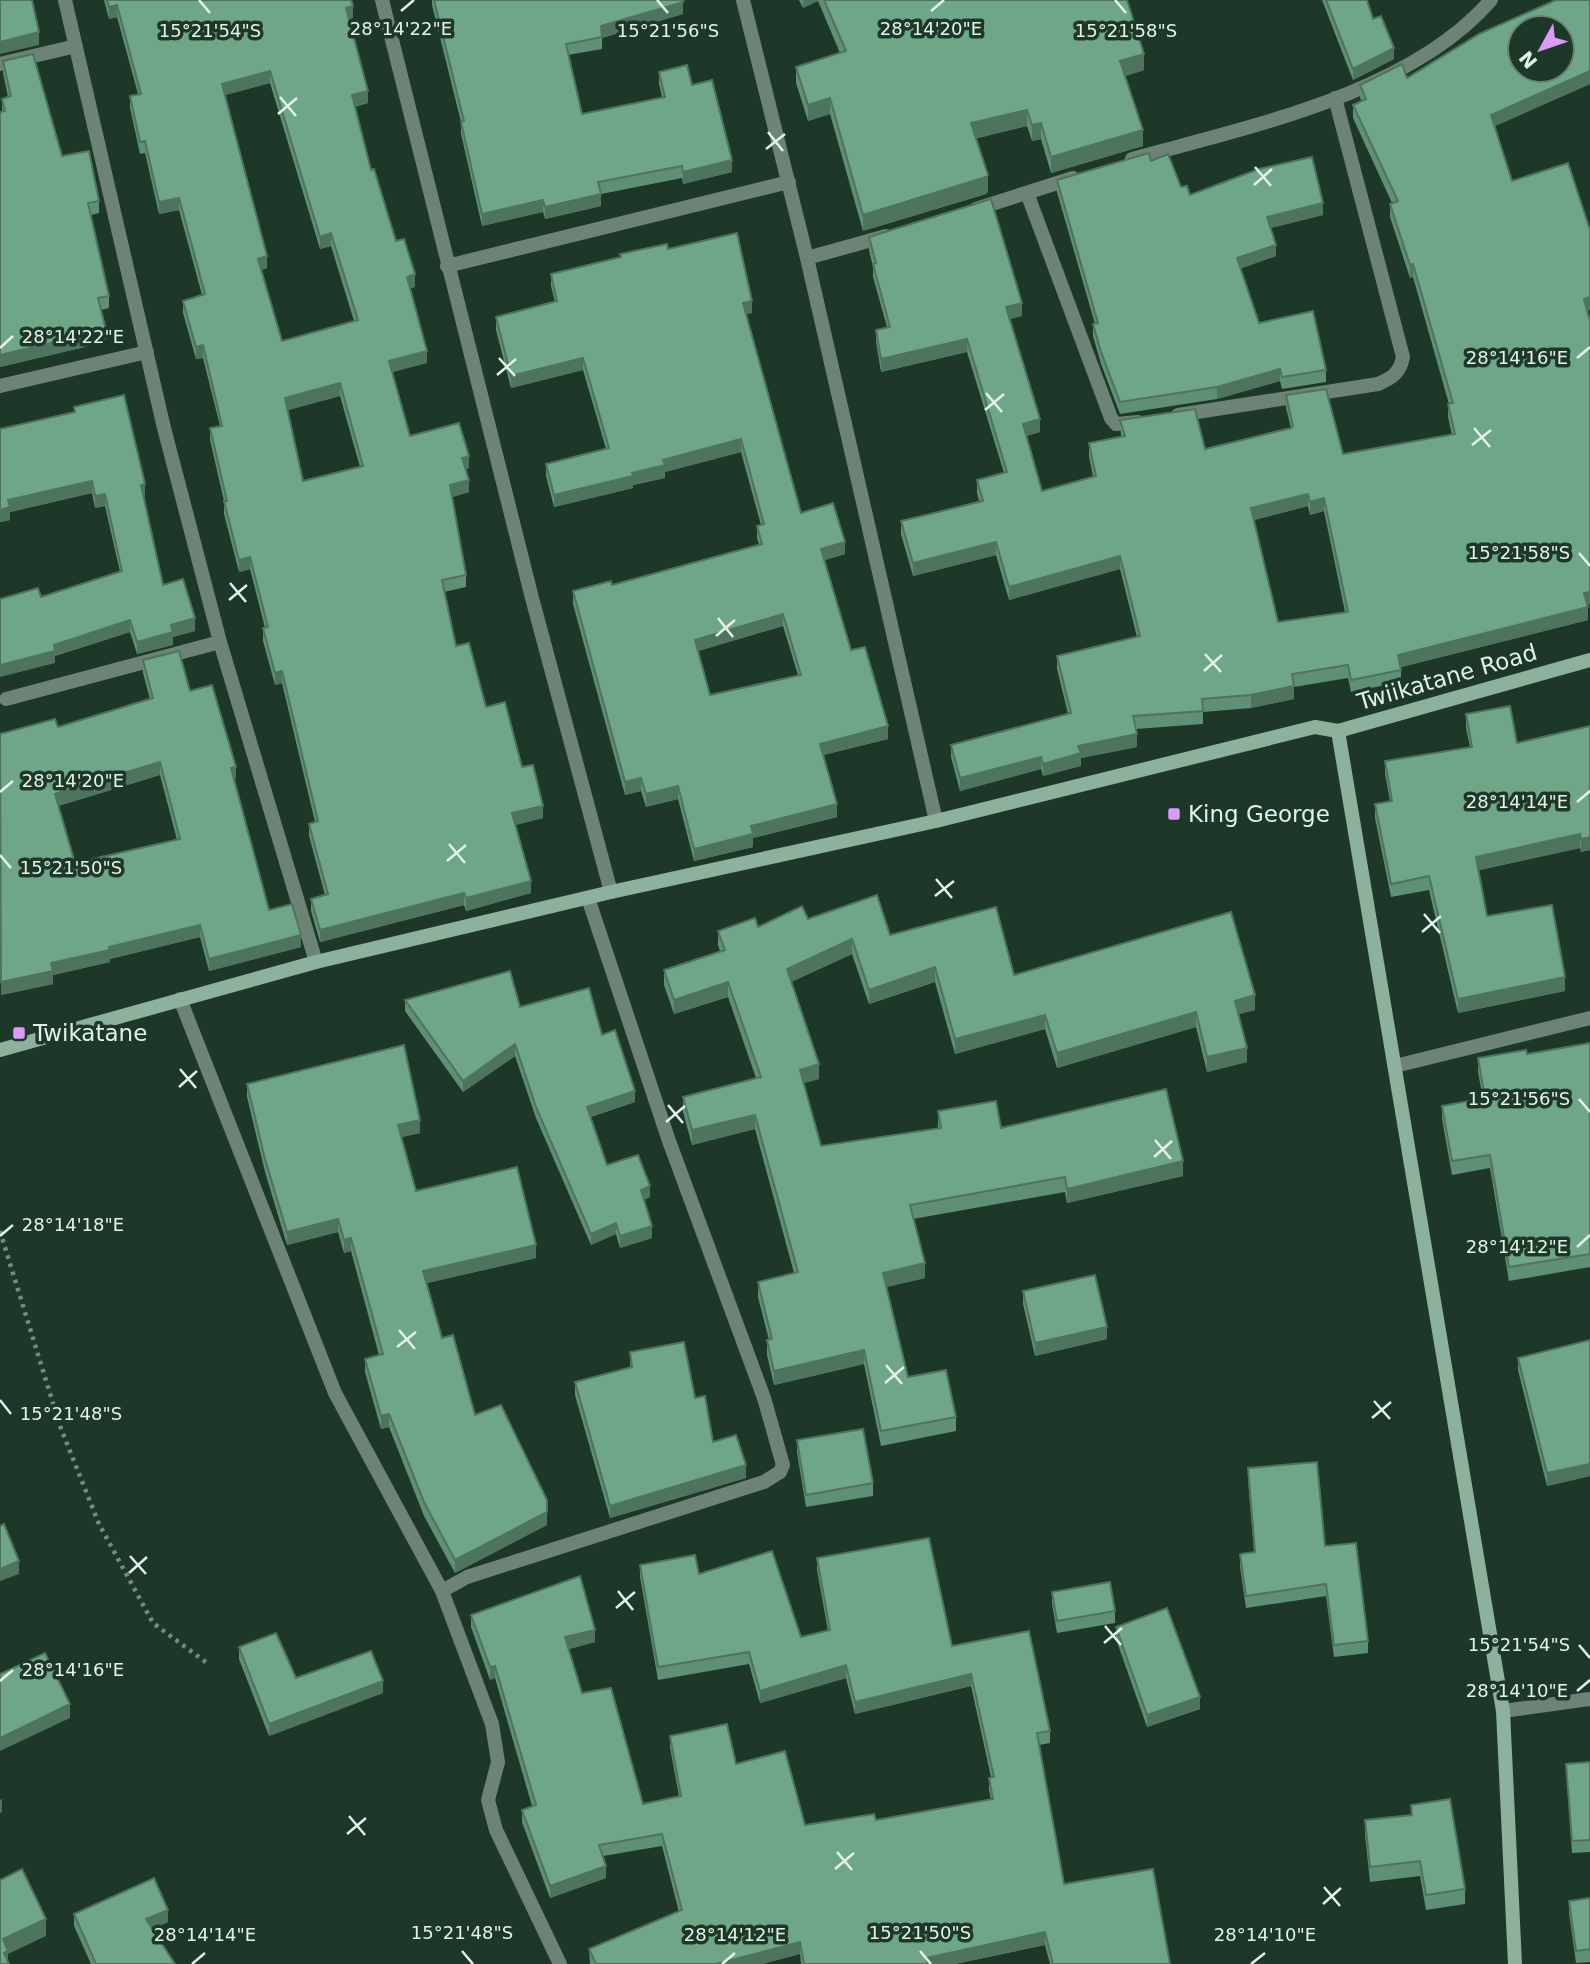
<svg xmlns="http://www.w3.org/2000/svg" width="1590" height="1964" viewBox="0 0 1590 1964" font-family="'DejaVu Sans',sans-serif">
<style>
.lines{fill:none;stroke-linecap:round;stroke-linejoin:round}
.path{stroke:#768c7f;stroke-width:4.5;stroke-dasharray:3.5 5;stroke-linecap:butt}
.street{stroke:#6c8376;stroke-width:14}
.secondary{stroke:#8db19c;stroke-width:14}
.wall{fill:#5f8f74;fill-rule:evenodd}
.shaded-wall{fill:#4e745e}
.building{fill:#6fa687;stroke:#4e745e;stroke-width:2;fill-rule:evenodd}
.ticks{fill:none;stroke:#e2f2e8;stroke-width:2.5}
.poi-dot{fill:#da9af6;stroke:#1d3829;stroke-width:2.5}
.labels{text-anchor:middle;dominant-baseline:central;stroke-width:7;stroke-linejoin:round;paint-order:stroke}
.street-label{font-size:23px;fill:#e2f2e8;stroke:#1d3829}
.poi-label{font-size:23px;fill:#e2f2e8;stroke:#1d3829;text-anchor:start}
.ticks-label{font-size:18px;text-anchor:middle;fill:#e2f2e8;stroke:#1d3829;stroke-width:7;stroke-linejoin:round;paint-order:stroke}
</style>
<rect width="100%" height="100%" fill="#1d3829"/>
<g class="lines">
<path class="path" d="M0,1231L60,1426L99,1524L153,1623L207,1663"/>
<path class="street" d="M65,0L164,428L220,642L316,962
M382,0L532,598L611,892
M743,0L807,258L936,821
M0,64L76,46
M1132,159C1247,127 1410,94 1491,0
M1027,193L1111,418L1116,424L1138,422
M976,209L1073,178
M807,258L886,236
M447,266L789,182
M0,386L147,352
M1178,415L1378,384C1392,378 1400,373 1403,357L1335,98
M6,699L220,642
M180,999L335,1393L442,1591L467,1577L764,1482L780,1472L783,1465L764,1398L669,1141L588,898
M1395,1066L1590,1018
M442,1591L492,1724L498,1762L488,1800L496,1830L560,1964
M1503,1711L1590,1699"/>
<path class="secondary" d="M1338,731L1503,1711L1515,1964
M0,1050L316,962L611,892L936,821L1315,727L1338,731L1590,660"/>
</g>
<path class="wall" d="M104,0H351L353,18L349,19L368,103L355,107L371,170L396,241L415,287L410,288L427,363L392,372L410,436L469,468L466,469L469,492L452,497L466,575V587L444,592L456,646L486,707L522,767L543,818L515,825L531,893L466,911L464,905L320,942L311,911V899L325,895L309,836V824L315,822L282,683L275,685L263,641V628H265L250,569L239,572L224,514V501L210,440V428L220,426L203,358L196,359L183,313V301L202,295L179,210L159,214L145,153L140,154L130,108V96L138,94L117,17L109,19ZM270,83L320,249L331,246L354,321L282,341L261,270L267,268L225,95ZM340,396L360,467L303,481L288,410Z
M432,0H686L683,1V14L602,38V49L568,55L582,114L662,97L659,84V72L692,85L732,172L683,184L682,178L601,194V206L545,219L543,212L482,226L461,134V122L432,5Z
M799,0H1127L1144,70L1125,76L1143,146L1051,173L1041,139L1032,141L1027,126L976,138L988,191L986,194L863,231L830,114L808,121L796,83V67L840,53L818,1L803,8Z
M1322,0H1367L1373,19L1394,59L1353,80Z
M3,61L62,156L99,201V213L91,215L109,296V308L101,310L106,342L0,367V112H2V99L8,97L3,73Z
M1407,78L1590,84L1494,126L1512,181L1590,310L1587,311L1590,322V604L1587,605L1588,620L1401,667V682L1351,692L1348,678L1294,687V699L1251,708L1203,712V724L1136,729L1137,747L1081,758V766L1043,776L1041,769L960,791L951,757V745L1068,714L1057,669V656L1137,637L1120,569L1009,600L996,555L913,576L901,534V521L979,501L977,493V480L1004,473L967,352L881,372L876,342V330L887,327L873,277V267L869,250V237L1022,316L1010,319L1040,432L1026,436L1042,491L1093,477L1089,456V443L1121,437L1120,420L1205,449L1291,428L1286,408V395L1343,454L1452,435L1448,417V404H1449L1413,277L1410,278L1390,217V204L1392,203L1353,118V105L1362,101L1360,98V85ZM1308,506L1310,515L1324,511L1345,612L1278,622L1254,520Z
M1151,161L1190,195L1323,215L1270,228L1276,256L1240,268L1259,323L1326,370V382L1282,389L1280,381L1217,399L1120,414L1101,364L1093,336V324H1095L1057,192V180Z
M668,249L752,313L746,314L801,513L845,554L825,560L851,650L888,739L823,755L837,817L753,838V847L694,861L678,799L646,807L641,791L625,795L573,604V591L612,585L759,545L757,538V526L761,525L741,452L665,472V478L633,485V488L554,507L546,476V464L606,449L583,370L511,388L496,330V317L555,302L551,286V274L620,258V254ZM783,626L798,675L710,695L698,651Z
M74,407L145,496L144,497L163,585L195,631L173,637V645L137,654L130,632L55,656V663L41,597L120,572L105,506L95,508L92,493L10,512V520L0,522V429L74,412Z
M143,660L190,691L236,779H234L269,910L301,947L209,971L200,937L110,959V962L53,975V984L1,995L0,734L58,727L150,699L143,673ZM160,775L177,840L75,863L58,806Z
M1466,714L1517,743L1590,726V850L1581,852L1580,848L1478,870L1487,916L1565,991L1458,1013L1429,890L1391,897L1375,818V804L1390,801L1385,774V761L1470,747L1466,728Z
M808,919L890,935L1014,975L1255,1010L1239,1014L1247,1062L1207,1072L1196,1027L1057,1068L1045,1029L955,1054L935,982L869,1004L852,954L791,982L819,1079L804,1083L821,1146L938,1128V1111L1001,1128L1183,1176L1067,1203L1065,1192L913,1219L925,1278L886,1287L908,1377L956,1417V1431L881,1446L864,1364L774,1385L767,1355V1340H769L758,1297V1282L794,1273L755,1129L692,1145L683,1112V1097L756,1078L728,997L674,1014L664,985V970L720,951L718,945V931L758,927Z
M405,1000L520,1007L602,1035L635,1102L591,1117L607,1165L650,1197L644,1200L652,1238L620,1248L616,1234L591,1245L536,1118L515,1056L463,1092L405,1011Z
M1590,1043V1267L1509,1281L1490,1168L1452,1175L1442,1119V1106L1483,1099L1478,1072V1058L1527,1054Z
M247,1084L420,1133L401,1137L416,1191L536,1258L427,1283L442,1338L475,1415L547,1525L455,1573L424,1516L389,1427L381,1429L365,1372V1359L379,1355L351,1251L344,1253L338,1232L287,1245L265,1172L247,1097Z
M1023,1291L1107,1339L1035,1356L1023,1304Z
M1590,1340V1476L1547,1486L1518,1370V1358Z
M630,1352L695,1398L713,1442L746,1478L610,1518L575,1395V1382L630,1367Z
M797,1440L873,1483V1496L806,1507L797,1453Z
M1248,1468L1325,1546L1368,1641V1653L1334,1657L1326,1596L1246,1608L1240,1567V1554L1254,1552L1248,1480Z
M817,1558L952,1646L1050,1731V1743L1039,1745L1064,1884L1170,1964H1050L1045,1945L955,1964H801L800,1954L762,1964H590L589,1949L679,1912L662,1846L603,1856L606,1878L550,1898L522,1822V1810L532,1806L495,1678L490,1680L471,1627V1615L595,1642L569,1649L582,1693L643,1804L679,1796L670,1748V1736L736,1764L805,1825L876,1820L991,1800L989,1790V1778L991,1777L971,1686L855,1714L846,1678L760,1703L749,1664L658,1680L640,1577V1565L699,1574L801,1637L828,1631L817,1570Z
M1052,1592L1115,1611V1623L1057,1633L1052,1604Z
M1116,1627L1200,1709L1147,1727L1116,1639Z
M239,1647L296,1678L383,1693L269,1736L239,1659Z
M1590,1762V1852L1572,1853L1566,1764Z
M1411,1805L1465,1889V1904L1426,1910L1420,1876L1370,1882L1365,1835V1820L1411,1815Z
M1590,1898V1962L1576,1963L1569,1913V1901Z
M74,1914L168,1922L152,1929L175,1964H91L74,1926Z"/>
<path class="shaded-wall" d="M803,0H818V1L803,8Z
M683,2V14L602,38L601,26Z
M117,5V17L109,19V7Z
M353,6V18L346,20V8Z
M39,32V45L0,54V42Z
M1394,48V59L1353,80V69Z
M1144,54V70L1120,78V61Z
M270,71V83L222,96V84Z
M1590,71V84L1491,128V115Z
M368,91V103L352,107V95Z
M830,98V114L808,121V105Z
M1027,110V126L971,140V123Z
M1041,123V139L1032,141V125Z
M1143,130V146L1051,173V157Z
M732,160V172L683,184V172Z
M988,175V191L986,194L863,231V215Z
M601,194V206L545,219V207Z
M179,198V210L159,214V202Z
M543,200V212L482,226V214Z
M1323,203V215L1267,229V217Z
M331,233V246L320,249V237Z
M1276,245V256L1237,270V258Z
M267,256V268L258,271V259Z
M1413,264V277L1410,278V265Z
M415,274V287L407,289V277Z
M1590,297V310L1584,312V299Z
M752,301V313L743,315V303Z
M1022,303V316L1006,320V307Z
M106,330V342L0,367V355Z
M967,339V352L881,372V359Z
M203,345V358L196,359V347Z
M427,351V363L389,373V361Z
M583,358V370L511,388V376Z
M1280,369V381L1217,399V387Z
M340,383V396L285,411V398Z
M1040,419V432L1023,437V424Z
M741,439V452L665,472V478L633,485V488L554,507V495L632,473L663,460Z
M469,456V468L462,470V458Z
M469,480V492L450,498V485Z
M92,481V493L10,512V520L0,522V510L8,500Z
M145,484V496L141,497V485Z
M105,494V506L95,508V496Z
M1308,494V506L1251,521V508Z
M1324,498V511L1310,515V502Z
M845,542V554L821,561V549Z
M996,542V555L913,576V563Z
M1120,556V569L1009,600V587Z
M250,557V569L239,572V560Z
M1590,592V604L1584,606V593Z
M1588,607V620L1398,668V655Z
M783,614V626L695,652V640Z
M195,618V631L173,637V645L137,654V642L171,625Z
M130,620V632L55,656V663L0,677V665L54,645Z
M282,671V683L275,685V673Z
M1294,686V699L1251,708V695Z
M888,726V739L820,756V744Z
M1137,734V747L1081,758V766L1043,776V764L1078,746Z
M1041,757V769L960,791V778Z
M160,762V775L55,807V794Z
M236,767V779L231,780V768Z
M641,778V791L625,795V782Z
M678,786V799L646,807V794Z
M837,804V817L753,838V847L694,861V849L751,826Z
M543,806V818L512,826V813Z
M1580,834V848L1476,871V857Z
M1590,837V850L1581,852V839Z
M531,881V893L466,911V898Z
M464,893V905L320,942V930Z
M200,925V937L110,959V962L53,975V984L1,995V982L51,963L109,947Z
M301,935V947L209,971V959Z
M852,939V954L787,984V969Z
M935,967V982L869,1004V990Z
M1565,977V991L1458,1013V999Z
M728,982V997L674,1014V1000Z
M1255,995V1010L1235,1015V1001Z
M1196,1012V1027L1057,1068V1053Z
M1045,1015V1029L955,1054V1039Z
M515,1044V1056L463,1092V1081Z
M1247,1048V1062L1207,1072V1057Z
M819,1064V1079L800,1084V1070Z
M635,1091V1102L587,1118V1107Z
M755,1115V1129L692,1145V1130Z
M420,1120V1133L398,1138V1125Z
M1183,1161V1176L1067,1203V1189Z
M650,1186V1197L641,1201V1190Z
M338,1219V1232L287,1245V1232Z
M616,1223V1234L591,1245V1234Z
M652,1226V1238L620,1248V1236Z
M351,1238V1251L344,1253V1240Z
M536,1245V1258L423,1284V1271Z
M925,1263V1278L883,1288V1273Z
M1107,1327V1339L1035,1356V1343Z
M864,1350V1364L774,1385V1371Z
M389,1414V1427L381,1429V1416Z
M1590,1464V1476L1547,1486V1473Z
M746,1465V1478L610,1518V1506Z
M547,1512V1525L455,1573V1560Z
M19,1561V1574L0,1581V1569Z
M595,1630V1642L565,1650V1637Z
M846,1665V1678L760,1703V1691Z
M495,1666V1678L490,1680V1667Z
M971,1674V1686L855,1714V1702Z
M383,1681V1693L269,1736V1724Z
M1200,1697V1709L1147,1727V1715Z
M70,1704V1718L0,1751V1738Z
M2,1799V1812L0,1813V1800Z
M606,1866V1878L550,1898V1886Z
M168,1910V1922L146,1932V1919Z
M46,1919V1936L8,1954V1964H4L3,1939Z
M1045,1932V1945L955,1964H926V1958Z
M800,1942V1954L762,1964H716Z"/>
<path class="building" d="M0,0H32L39,32L0,42Z
M107,0H351L353,6L346,8L368,91L352,95L371,170L374,169L396,241L404,239L415,274L407,277L427,351L389,361L410,436L459,423L469,456L462,458L469,480L450,485L466,575L442,580L456,646L469,643L486,707L505,702L522,767L533,765L543,806L512,813L531,881L466,898L464,893L320,930L311,899L328,894L309,824L318,821L282,671L275,673L263,628L268,627L250,557L239,560L224,501H227L210,428L222,426L203,345L196,347L183,301L205,294L179,198L159,202L145,141L140,142L130,96L141,94L117,5L109,7ZM270,71L320,237L331,233L358,320L282,341L258,259L267,256L222,84ZM340,383L363,466L303,481L285,398Z
M434,0H683V2L601,26L602,37L566,44L582,114L665,97L659,72L687,65L692,85L712,80L732,160L683,172L682,166L598,182L601,194L545,207L543,200L482,214L461,122L464,121Z
M824,0H1127L1144,54L1120,61L1143,130L1051,157L1041,123L1032,125L1027,110L971,123L988,175L986,177L863,215L830,98L808,105L796,67L846,51Z
M1326,0H1367L1373,19L1381,16L1394,48L1353,69Z
M1556,0H1590V71L1491,115L1512,181L1568,163L1590,230V297L1584,299L1590,321V592L1584,593L1588,607L1398,655L1401,670L1351,680L1348,665L1292,674L1294,686L1251,695L1202,699L1203,711L1133,716L1137,734L1078,746L1081,753L1043,764L1041,757L960,778L951,745L1071,713L1057,656L1140,636L1120,556L1009,587L996,542L913,563L901,521L983,501L977,480L1007,472L967,339L881,359L876,330L890,327L873,264L876,263L869,237L991,199L1022,303L1006,307L1040,419L1023,424L1042,491L1096,476L1089,443L1125,436L1120,420L1195,409L1205,449L1291,428L1293,426L1286,395L1326,389L1343,454L1455,434L1448,404L1453,403L1413,264L1410,265L1390,204L1398,201L1353,105L1366,99L1360,85L1402,64L1407,78L1479,34ZM1520,28H1562V70H1520ZM1308,494L1310,502L1324,498L1348,612L1278,622L1251,508Z
M33,54L62,156L89,151L99,201L88,203L109,296L98,298L106,330L0,355V112L5,111L2,99L11,96L3,61Z
M1149,153L1151,161L1168,154L1181,187L1187,186L1190,195L1259,169L1312,157L1323,203L1267,217L1276,245L1237,258L1259,323L1313,311L1326,370L1282,377L1280,369L1217,387L1120,402L1101,352L1093,324L1098,323L1057,180Z
M737,233L752,301L743,303L801,513L833,503L845,542L821,549L851,650L865,647L888,726L820,744L837,804L751,826L753,834L694,849L678,786L646,794L641,778L625,782L573,591L611,581L612,585L762,544L757,526L764,524L741,439L663,460L665,465L632,473L633,476L554,495L546,464L609,448L583,358L511,376L496,317L557,301L551,274L621,257L620,254L667,244L668,249ZM783,614L801,675L710,695L695,640Z
M124,395L145,484L141,485L163,585L183,579L195,618L171,625L173,632L137,642L130,620L54,645L55,651L0,665V599L38,588L41,597L122,571L105,494L95,496L92,481L8,500L10,507L0,510V429L75,412L74,407Z
M179,651L190,691L212,685L236,767L231,768L269,910L292,904L301,935L209,959L200,925L109,947L110,950L51,963L53,971L1,982L0,734L55,719L58,727L153,698L143,660ZM160,762L180,839L75,863L55,794Z
M1510,706L1517,743L1590,726V837L1581,839L1580,834L1476,857L1487,916L1552,905L1565,977L1458,999L1429,876L1391,884L1375,804L1392,801L1385,761L1472,747L1466,714Z
M877,895L890,935L996,907L1014,975L1231,912L1255,995L1235,1001L1247,1048L1207,1057L1196,1012L1057,1053L1045,1015L955,1039L935,967L869,990L852,939L787,969L819,1064L800,1070L821,1146L941,1128L938,1111L996,1101L1001,1128L1166,1089L1183,1161L1067,1189L1065,1177L910,1205L925,1263L883,1273L908,1377L946,1370L956,1417L881,1431L864,1350L774,1371L767,1340L772,1339L758,1282L798,1272L755,1115L692,1130L683,1097L761,1077L728,982L674,1000L664,970L725,950L718,931L755,918L758,927L802,906L808,919Z
M510,971L520,1007L589,988L602,1035L615,1030L635,1091L587,1107L607,1165L638,1155L650,1186L641,1190L652,1226L620,1236L616,1223L591,1234L536,1107L515,1044L463,1081L405,1000Z
M1590,1043V1254L1509,1267L1490,1155L1452,1161L1442,1106L1485,1098L1478,1058L1526,1050L1527,1054Z
M404,1045L420,1120L398,1125L416,1191L517,1167L536,1245L423,1271L442,1338L453,1335L475,1415L501,1405L547,1500V1512L455,1560L424,1502L389,1414L381,1416L365,1359L383,1354L351,1238L344,1240L338,1219L287,1232L265,1159L247,1084Z
M1095,1275L1107,1327L1035,1343L1023,1291Z
M1590,1340V1464L1547,1473L1518,1358Z
M684,1342L695,1398L705,1396L713,1442L736,1435L746,1465L610,1506L575,1382L632,1367L630,1352Z
M863,1429L873,1483L806,1495L797,1440Z
M1317,1462L1325,1546L1356,1543L1368,1641L1334,1645L1326,1584L1246,1596L1240,1554L1255,1552L1248,1468Z
M4,1524L19,1561L0,1569V1526Z
M929,1538L952,1646L1029,1631L1050,1731L1037,1733L1064,1884L1153,1869L1170,1964H1053L1045,1932L926,1958L928,1964H804L800,1942L716,1964H596L589,1949L682,1910L662,1834L599,1845L606,1866L550,1886L522,1810L536,1805L495,1666L490,1667L471,1615L580,1576L595,1630L565,1637L582,1693L611,1688L643,1804L681,1796L670,1736L727,1724L736,1764L785,1751L805,1825L874,1814L876,1820L993,1799L989,1778L994,1777L971,1674L855,1702L846,1665L760,1691L749,1652L658,1667L640,1565L695,1555L699,1574L772,1551L801,1637L830,1630L817,1558Z
M1110,1582L1115,1611L1057,1621L1052,1592Z
M1167,1608L1200,1697L1147,1715L1116,1627Z
M276,1633L296,1678L371,1651L383,1681L269,1724L239,1647Z
M45,1653L70,1704L0,1738V1674Z
M1590,1762V1840L1572,1841L1566,1764Z
M1450,1799L1465,1889L1426,1895L1420,1861L1370,1867L1365,1820L1412,1815L1411,1805Z
M22,1869L46,1919L3,1939L8,1951L4,1953L9,1964H0V1880Z
M154,1878L168,1910L146,1919L175,1964H96L74,1914Z
M1590,1898V1949L1576,1951L1569,1901Z"/>
<path class="ticks" d="M199,0L210,13M657,0L668,13M1115,0L1126,13M401,11L414,0M931,11L944,0M280,97L296,116M278,114L297,98M768,132L783,151M766,149L785,134M1255,167L1271,186M1254,185L1272,169M0,348L13,336M499,358L515,376M1577,358L1590,347M497,375L516,359M986,393L1002,412M985,410L1004,394M1474,428L1490,447M1472,445L1491,430M1579,553L1590,566M230,583L246,602M229,600L247,585M718,618L733,637M716,636L735,620M1205,654L1221,672M1204,671L1222,655M0,792L13,781M1577,802L1590,791M449,844L465,863M0,855L11,868M447,861L466,845M936,879L952,898M935,896L954,881M1424,914L1440,933M1422,932L1441,916M180,1069L196,1088M179,1087L197,1071M1579,1099L1590,1112M668,1105L683,1123M666,1122L685,1106M1155,1140L1171,1159M1154,1157L1172,1141M0,1236L13,1225M1577,1247L1590,1235M399,1330L415,1349M397,1347L416,1332M886,1365L902,1384M885,1383L904,1367M0,1400L11,1414M1374,1401L1390,1419M1372,1418L1391,1402M130,1556L146,1574M129,1573L147,1557M618,1591L633,1610M616,1608L635,1592M1105,1626L1121,1645M1104,1643L1122,1628M1579,1645L1590,1658M0,1681L13,1670M1577,1691L1590,1680M349,1816L365,1835M347,1834L366,1818M837,1852L852,1870M835,1869L854,1853M1324,1887L1340,1906M1323,1904L1341,1888M462,1951L473,1964M920,1951L931,1964M192,1964L205,1953M722,1964L735,1953M1251,1964L1265,1953"/>
<g class="poi-dot">
<rect x="1167" y="807" width="14" height="14" rx="3.5"/>
<rect x="12" y="1026" width="14" height="14" rx="3.5"/>
</g>
<g class="labels">
<g class="street-label">
<text transform="translate(1447 677) rotate(-16)">Twiikatane Road</text>
</g>
<g class="poi-label">
<text x="1188" y="814">King George</text>
<text x="33" y="1033">Twikatane</text>
</g>
</g>
<g class="ticks-label">
<text x="931" y="35">28°14'20"E</text>
<text x="401" y="35">28°14'22"E</text>
<text x="210" y="37">15°21'54"S</text>
<text x="668" y="37">15°21'56"S</text>
<text x="1126" y="37">15°21'58"S</text>
<text x="73" y="343">28°14'22"E</text>
<text x="1517" y="364">28°14'16"E</text>
<text x="1519" y="559">15°21'58"S</text>
<text x="73" y="787">28°14'20"E</text>
<text x="1517" y="808">28°14'14"E</text>
<text x="71" y="874">15°21'50"S</text>
<text x="1519" y="1105">15°21'56"S</text>
<text x="73" y="1231">28°14'18"E</text>
<text x="1517" y="1253">28°14'12"E</text>
<text x="71" y="1420">15°21'48"S</text>
<text x="1519" y="1651">15°21'54"S</text>
<text x="73" y="1676">28°14'16"E</text>
<text x="1517" y="1697">28°14'10"E</text>
<text x="462" y="1939">15°21'48"S</text>
<text x="920" y="1939">15°21'50"S</text>
<text x="205" y="1941">28°14'14"E</text>
<text x="735" y="1941">28°14'12"E</text>
<text x="1265" y="1941">28°14'10"E</text>
</g>
<g transform="translate(1541 49) rotate(230)"><circle r="33" fill="#1d3829" stroke="#6c8275" stroke-width="2"/>
<path d="M0-5L12 26L0 18L-12 26Z" fill="#da9af6"/>
<text y="-10" font-size="19" font-weight="bold" text-anchor="middle" fill="#e2f2e8">N</text>
</g>
</svg>
